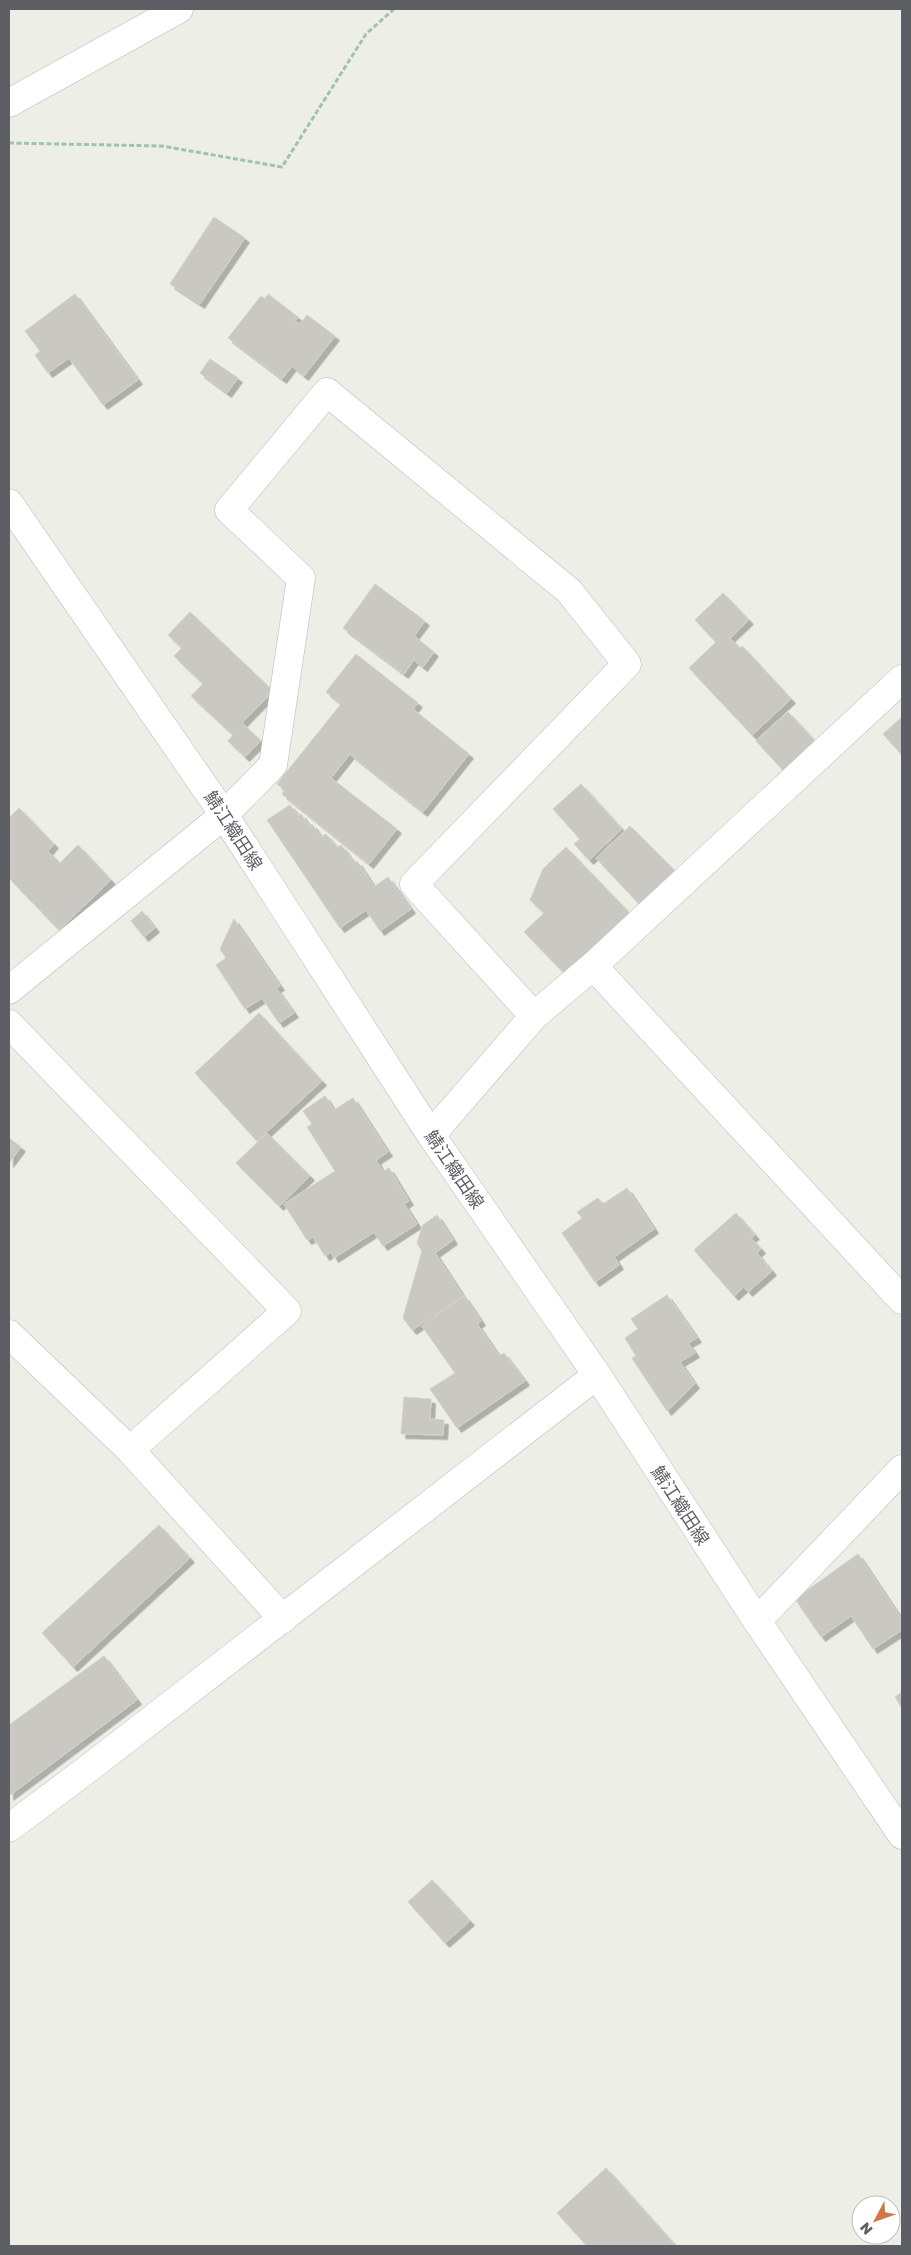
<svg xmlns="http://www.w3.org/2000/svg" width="911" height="2255" viewBox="0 0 911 2255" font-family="'Golos Text','Noto Sans JP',sans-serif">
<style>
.building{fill:#c9c8c2;stroke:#d2d1c5;filter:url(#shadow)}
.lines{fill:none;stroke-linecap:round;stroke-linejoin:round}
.minor-casing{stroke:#b8b9be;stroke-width:29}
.tertiary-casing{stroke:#b8b9be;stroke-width:29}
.secondary-casing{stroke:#b9babf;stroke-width:29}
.path{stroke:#9fc2b2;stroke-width:3;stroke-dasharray:5 2.5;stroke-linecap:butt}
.minor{stroke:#fff;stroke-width:28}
.tertiary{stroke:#fff;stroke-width:28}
.secondary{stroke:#fff;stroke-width:28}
.labels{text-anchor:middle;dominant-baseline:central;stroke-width:4;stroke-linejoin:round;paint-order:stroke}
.street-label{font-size:18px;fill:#5d5f64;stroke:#fff}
</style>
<defs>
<filter id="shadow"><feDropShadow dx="4.5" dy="4.5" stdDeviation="0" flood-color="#0004"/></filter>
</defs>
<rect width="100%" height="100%" fill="#edeee6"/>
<path class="building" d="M214,217L245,238L200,304L170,284Z
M75,294L138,380L103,405L69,358L48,373L35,355L40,351L25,331Z
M268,294L298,317L295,321L300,324L307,315L335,336L304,376L292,366L282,379L228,338L261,296L265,299Z
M210,359L238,378L227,393L200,373Z
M375,584L425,621L414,636L434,652L423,667L414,660L404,674L343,628Z
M723,593L749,620L730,638L740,648L742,646L791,699L752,735L689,668L716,642L695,620Z
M190,612L273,691L242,723L261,741L245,757L228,741L233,735L191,696L203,684L174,656L182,648L168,635Z
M356,654L418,703L413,709L469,754L423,812L350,754L331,778L397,829L369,864L282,794L285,790L277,784L341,704L326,692Z
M788,712L815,741L783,770L756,741Z
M902,717V755L883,734Z
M581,784L622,829L589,860L574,844L580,839L553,809Z
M290,805L298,816L301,814L310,827L312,824L321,837L326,834L337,848L341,845L354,863L357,861L374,887L388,877L411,909L380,931L366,910L340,928L267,820Z
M19,808L54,844L48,851L60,863L78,845L111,880L59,930L9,878V818Z
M630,826L677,873L642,907L596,858Z
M566,847L635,919L571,980L524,932L544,913L530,900L543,869Z
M142,911L155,928L144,937L131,921Z
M234,919L280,986L276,988L294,1013L279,1023L262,998L245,1009L216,965L226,958L220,949Z
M259,1013L322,1081L257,1141L195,1073Z
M325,1096L334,1110L353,1098L388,1152L376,1160L383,1172L389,1168L409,1201L404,1204L417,1224L383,1246L374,1232L334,1258L331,1252L325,1256L313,1237L307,1240L284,1204L335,1171L307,1127L312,1124L303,1111Z
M267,1133L310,1176L279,1206L236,1163Z
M9,1138L21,1147L9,1163Z
M627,1188L654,1229L614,1257L619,1265L595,1282L562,1233L582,1218L577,1212L598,1198L603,1204Z
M736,1213L755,1235L751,1238L761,1249L757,1253L772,1271L748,1292L744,1287L734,1296L694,1250Z
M437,1215L453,1240L435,1253L463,1296L412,1330L403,1318L422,1251L417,1243L423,1225Z
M667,1295L697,1338L688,1343L695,1353L680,1362L695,1384L667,1411L632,1358L636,1356L625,1338L638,1329L631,1319Z
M464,1296L481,1321L477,1324L499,1356L504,1353L525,1381L457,1428L430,1389L455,1373L422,1326Z
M404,1397L431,1399L430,1419L444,1420L443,1435L401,1434Z
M159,1525L190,1558L73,1667L42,1633Z
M858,1554L902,1620V1630L873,1649L851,1616L821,1637L795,1599Z
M104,1656L137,1700L9,1796V1725Z
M902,1692V1708L895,1697Z
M432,1880L470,1921L445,1943L408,1902Z
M606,2168L674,2244L671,2246H587L557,2213Z"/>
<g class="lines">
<defs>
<path id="minor" d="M9,103L179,9
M593,966L902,1300
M9,990L224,815L273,765L301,578L229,510L327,392L569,591L627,664L414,884L534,1016
M9,1024L287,1311L130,1450
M431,1135L534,1016L593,966L902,679
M9,1334L130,1450L283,1619
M757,1621L902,1469"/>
<path id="tertiary" d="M9,1828L89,1768L597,1375"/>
<path id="secondary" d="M9,503L224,815L431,1135L597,1375L757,1621L902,1835"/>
</defs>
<use href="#minor" class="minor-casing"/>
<use href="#tertiary" class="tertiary-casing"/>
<use href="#secondary" class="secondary-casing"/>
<path class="path" d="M9,143L162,146L282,167L366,34L394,9"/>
<use href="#minor" class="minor"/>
<use href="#tertiary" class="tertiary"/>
<use href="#secondary" class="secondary"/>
</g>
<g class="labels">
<g class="street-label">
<text transform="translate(234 830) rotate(57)">鯖江織田線</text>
<text transform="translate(455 1169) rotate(56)">鯖江織田線</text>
<text transform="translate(681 1505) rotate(57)">鯖江織田線</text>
</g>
</g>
<rect width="911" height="2255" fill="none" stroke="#5d5f64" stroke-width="20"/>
<g transform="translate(876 2220) rotate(229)"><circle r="24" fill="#ffffff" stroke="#bebfc1"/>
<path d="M0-4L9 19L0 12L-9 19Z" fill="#d37647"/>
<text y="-8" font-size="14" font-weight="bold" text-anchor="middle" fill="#5d5f64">N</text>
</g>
</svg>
